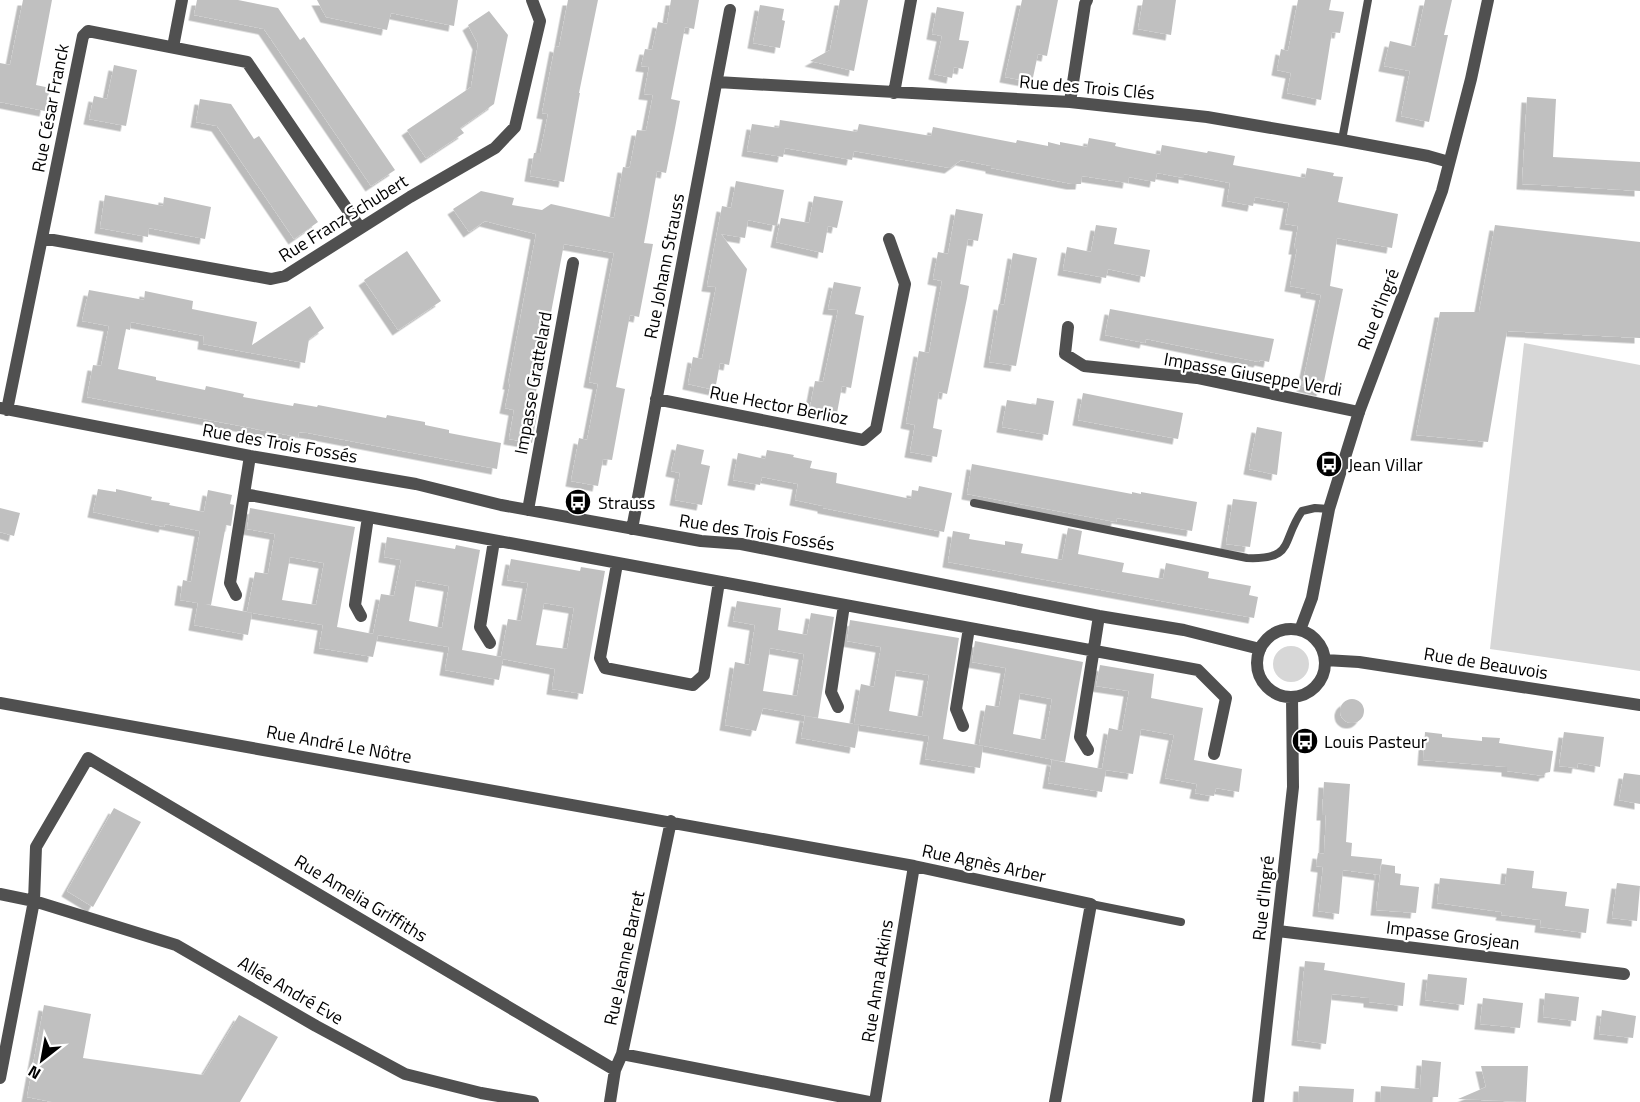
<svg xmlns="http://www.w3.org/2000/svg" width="1640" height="1102" viewBox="0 0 1640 1102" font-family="'Titillium Web',sans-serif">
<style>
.green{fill:#d7d7d7}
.building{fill:#c0c0c0;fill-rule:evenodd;filter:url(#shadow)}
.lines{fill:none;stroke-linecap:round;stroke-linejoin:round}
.service{stroke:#505050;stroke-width:8}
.minor{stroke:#505050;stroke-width:12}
.tertiary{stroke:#505050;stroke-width:12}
.labels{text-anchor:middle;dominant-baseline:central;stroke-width:4.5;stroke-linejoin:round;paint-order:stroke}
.street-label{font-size:18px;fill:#000;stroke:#fff}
.poi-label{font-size:18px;fill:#000;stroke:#fff;text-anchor:start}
</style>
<defs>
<filter id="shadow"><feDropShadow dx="-5.5" dy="5.5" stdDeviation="0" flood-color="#0004"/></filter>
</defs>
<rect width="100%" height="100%" fill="#fff"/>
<path class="green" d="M1524,343L1640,365V671L1490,649Z
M1273 664a18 18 0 1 1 36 0a18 18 0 1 1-36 0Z"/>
<path class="building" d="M23,0H52L36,85L50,88L45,111L0,102V63L10,65Z
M197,0H238L278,8L300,40L304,37L395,170L371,186L264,29L194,15Z
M317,0H458L454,26L391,13L387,30L326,17Z
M568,0H598L579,93H580L564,182L530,176L534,153H540L544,134L548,114L542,113L555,46L559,47Z
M671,0H699L694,29L685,27L671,99L680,101L675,128L666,173L657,171L649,216L644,243L653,244L639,317L630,315L616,387L625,389L612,460L603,459L598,486L571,481L579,438L587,440L598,384L589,382L614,253L564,244L532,413L537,414L532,443L509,439L514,410L505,408L510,384H508L536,234L485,221L469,232L453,209L481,191L514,198L512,205L542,210L551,204L614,218L623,167L629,168L630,166L637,130L646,131L653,95L644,94L649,67L641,66L645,49L652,50L658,22L667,24Z
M840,0H868L854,71L810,61L830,50Z
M1022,0H1058L1047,56L1038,54L1032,82L1005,77Z
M1143,0H1176L1171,35L1138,29Z
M1298,0H1331L1329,10L1344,12L1340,33L1332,32L1321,100L1287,93L1291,73L1277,70L1281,49L1288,51Z
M1425,0H1452L1444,35H1448L1429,122L1401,116L1410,71L1384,66L1390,41L1415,47Z
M760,5L784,9L782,20L785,21L780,48L753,43Z
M937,7L964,12L959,40L969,41L963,69L954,67L952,78L934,74L942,36L932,34Z
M489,11L508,35L494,104L460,128L464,133L426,158L407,130L471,87L478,44L468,25Z
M114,65L137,70L126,126L89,119L94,96L107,99Z
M1527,97L1556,99L1553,157L1640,162V191L1522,184Z
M200,99L231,104L254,139L259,136L318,222L294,239L217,126L196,122Z
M780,120L857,132L859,124L931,136L933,127L1016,143L1017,140L1048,146V142L1060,145V142L1087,147L1089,138L1116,143L1115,146L1124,148L1160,155L1162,145L1207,153L1208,151L1235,156L1233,165L1305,178L1307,168L1334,173L1333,176L1343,177L1338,202L1398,214L1392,248L1337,238L1330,286L1343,289L1322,391L1302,386L1321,295L1306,292V289L1290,286L1297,249H1294L1298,226L1285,224L1289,203L1255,197L1253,206L1227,201L1230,183L1184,174V178L1157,173L1155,182L1129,177L1128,183L1082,176L1081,184H1072L991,168V166L961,160L950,168L854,151L852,160L785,148L783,157L747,151L752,124L779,128Z
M736,181L784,190L777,226L748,220L745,238L721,234L747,269L729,365L720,363L715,390L688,384L693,357L702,359L716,287L707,286L722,206L731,208Z
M105,195L163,206L164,197L211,207L205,239L149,228L148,237L100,228Z
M814,196L843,201L837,228L828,226L823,253L776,242L781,218L809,223Z
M956,209L983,214L978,241L968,239L960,284L969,286L967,298L947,394L939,392L933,428L942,430L937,457L910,452L915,425L906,423L919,351L929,353L937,308L942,281L933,279L938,252L948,254Z
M1096,225L1117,228L1114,244L1150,250L1145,277L1108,269L1106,278L1063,270L1067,247L1091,252Z
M1495,225L1640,242V338L1507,331L1488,442L1416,435L1440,312H1479Z
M407,251L441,301L398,330L364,280Z
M1013,253L1037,258L1016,366L989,362L999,304L1004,305Z
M834,282L861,287L855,314L864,316L851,388L842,386L837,413L810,407L815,381L823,382L838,310L828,309Z
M89,290L144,300L145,291L193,301L192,309L257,322L252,345L310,306L324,328L309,339L305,363L203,344L204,336L131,322L130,330L126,329L118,369L156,377V380L205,390L206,386L244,394L243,397L293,406L294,403L317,407L318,405L386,418L387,415L425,422V425L449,430V433L501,443L497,469L308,433L299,432L298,437L87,397L93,365L101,366L109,326L82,321Z
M1110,309L1274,339L1269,362L1260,360L1259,362L1146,339L1145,343L1105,335Z
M1083,393L1183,413L1178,439L1078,420Z
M1037,398L1054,401L1048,435L1002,427L1007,400L1036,405Z
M1257,427L1282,432L1277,475L1249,469Z
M677,444L704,450L701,464L710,466L702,505L675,500L680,473L671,471Z
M767,450L794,455L793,457L812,461L810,468L837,473L836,483L911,499L912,490L918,491L919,486L952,493L944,532L823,508V506L795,500L798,484L762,477L760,485L733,480L738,453L765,459Z
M972,464L1132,494V492L1141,494V492L1197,502L1192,531L1117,518L1116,522L967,494Z
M98,489L116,492V489L152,497L151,500L170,503L169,505L204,512L208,490L232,495L230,504L234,505L231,526L226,525L211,605L204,604L252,613L248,635L194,625L198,603L180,600L183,580L191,582L200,531L165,524L164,527L93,512Z
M1233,499L1257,502L1250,547L1226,544Z
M0,508L20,513L14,536L0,532Z
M250,508L355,527L337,627L373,634L381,594L394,596L401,560L384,557L387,537L455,549L456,545L480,550L462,650L485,654L501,657L508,619L521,621L528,583L507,580L511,559L580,571L581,567L605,571L583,694L552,689L555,669L503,659L499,680L445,670L449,647L378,635L373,657L319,648L323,625L247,612L255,572L268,574L275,534L247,529ZM290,557L324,563L316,605L282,600ZM416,580L449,586L442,628L409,621ZM544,603L574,608L567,649L536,645Z
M1068,528L1082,531L1078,554L1124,563L1122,572L1163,579L1166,563L1209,572L1208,578L1251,586L1249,595L1258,597L1254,618L948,562L953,531L970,534L969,539L1005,545V541L1023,544L1021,553L1062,560Z
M737,601L781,608L778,630L807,635L811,613L834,617L818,718L763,708L756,731L725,725L735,662L749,665L755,625L733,621ZM770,648L804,654L797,696L763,691Z
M850,620L959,638L943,739L983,746L980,768L925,759L929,736L854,724L861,684L874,687L881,647L847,641ZM896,670L929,675L922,717L889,711Z
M975,641L1083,662L1065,762L979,745L986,705L999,707L1006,668L972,662ZM1020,693L1052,699L1045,740L1013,734Z
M1100,665L1154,674L1151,698L1203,708L1194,760L1242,769L1239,792L1216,788L1214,796L1205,795L1195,793L1197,784L1165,778L1174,735L1141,729L1133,774L1106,770L1102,792L1048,783L1052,760L1102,769L1109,728L1122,731L1129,691L1096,686Z
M1340 711a12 12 0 1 1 24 0a12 12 0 1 1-24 0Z
M805,716L859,725L855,748L801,738Z
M1425,732L1442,734V737L1482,741V737L1500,738L1499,743L1553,751L1550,772L1545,773L1544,776L1507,771V767L1423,760Z
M1564,732L1604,737L1600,767L1578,763L1577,768L1559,766Z
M1624,773L1640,775V804L1619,800Z
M1324,782L1350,784L1346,842L1352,843L1351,856L1382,859L1380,875L1343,870L1339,914L1318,911L1323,867L1316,866L1318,853L1324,854L1326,815H1322Z
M114,808L141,822L93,907L67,891Z
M1381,864L1395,866V873L1401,874L1400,885L1419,887L1416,913L1376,910Z
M1507,868L1534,871L1532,888L1567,892L1565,906L1589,909L1586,933L1540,927L1541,920L1501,915L1502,912L1437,903L1440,878L1505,885Z
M1617,883L1640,886L1637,921L1612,918Z
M1305,961L1325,963L1324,970L1405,983L1403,1006L1369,1002V998L1332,994L1326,1044L1297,1040Z
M1428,974L1467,978L1464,1005L1425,1000Z
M1545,993L1579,997L1576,1021L1543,1017Z
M1483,998L1523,1003L1520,1028L1480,1024Z
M44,1005L91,1014L83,1058L203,1075L239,1015L278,1037L240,1102H52L27,1097Z
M1602,1010L1636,1016L1633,1038L1599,1034Z
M1422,1060L1441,1062L1438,1097H1430V1102H1380L1381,1086L1420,1089Z
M1481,1066H1528L1526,1102L1458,1099L1486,1087Z
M1299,1086L1354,1089L1353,1102H1298Z"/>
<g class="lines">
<path class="service" d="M1342,140L1368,0
M974,503L1247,558C1295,560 1281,541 1302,511L1315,508L1329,509
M1091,904L1181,922"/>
<path class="minor" d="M173,47L182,0
M717,82L1070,102L1207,117L1342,140L1428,156L1449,162
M894,93L911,0
M1070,102L1085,4L1087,0
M42,238L271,279L285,276L410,197L495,148L515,127L540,21L532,0
M1068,327L1065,354L1084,366L1197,378L1359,412
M656,399L863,440L876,429L905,284L889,239
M0,408L250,456L416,484L501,505L701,541L741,544L1099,616L1184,630L1260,649
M7,410L83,36L88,31L247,62L360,228
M250,456L244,494L1198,670L1226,698L1214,754
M528,510L573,263
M632,529L730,10
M617,564L600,658L605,668L693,685L704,675L719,582
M236,595L230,583L244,494
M361,616L355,605L368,517
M490,643L480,627L494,541
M0,703L914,866L1091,904L1055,1102
M838,707L831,692L844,605
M963,726L956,709L969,628
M1088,750L1080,737L1099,616
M0,894L34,901L176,945L316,1026L405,1074L481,1093L533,1102
M1278,931L1624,974
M622,1054L869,1102
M0,1078L34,901L36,847L88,758L615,1070
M610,1102L615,1070L622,1054L671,821
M875,1102L914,866"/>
<path class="tertiary" d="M1257 663a34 34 0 1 1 68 0a34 34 0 1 1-68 0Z
M1300,630L1312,598L1329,509L1359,412L1442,191L1471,79L1488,0
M1325,660L1359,662L1640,705
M1258,1102L1293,787L1292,697"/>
</g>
<defs>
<symbol id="bus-disc" viewBox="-11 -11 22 22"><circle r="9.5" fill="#000" stroke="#fff"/><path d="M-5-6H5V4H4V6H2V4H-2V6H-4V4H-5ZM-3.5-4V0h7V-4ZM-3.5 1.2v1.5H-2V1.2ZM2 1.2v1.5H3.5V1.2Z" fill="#fff"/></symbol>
</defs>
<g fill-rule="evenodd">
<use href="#bus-disc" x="1314" y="449" width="30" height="30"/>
<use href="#bus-disc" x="563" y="487" width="30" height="30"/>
<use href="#bus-disc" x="1290" y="726" width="30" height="30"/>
</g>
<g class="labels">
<g class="street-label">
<text transform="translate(1087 87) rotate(5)">Rue des Trois Clés</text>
<text transform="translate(50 108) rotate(-79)">Rue César Franck</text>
<text transform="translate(343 218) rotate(-32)">Rue Franz Schubert</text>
<text transform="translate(664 266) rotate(-79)">Rue Johann Strauss</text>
<text transform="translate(1378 309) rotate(-69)">Rue d'Ingré</text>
<text transform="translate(1253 374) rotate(10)">Impasse Giuseppe Verdi</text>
<text transform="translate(533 383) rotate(-80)">Impasse Grattelard</text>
<text transform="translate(779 405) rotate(11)">Rue Hector Berlioz</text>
<text transform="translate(280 443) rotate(10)">Rue des Trois Fossés</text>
<text transform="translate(757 532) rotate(9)">Rue des Trois Fossés</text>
<text transform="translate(1486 663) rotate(9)">Rue de Beauvois</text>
<text transform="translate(339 744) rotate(10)">Rue André Le Nôtre</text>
<text transform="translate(984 863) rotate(12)">Rue Agnès Arber</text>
<text transform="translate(361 898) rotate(31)">Rue Amelia Griffiths</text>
<text transform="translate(1263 898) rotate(-84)">Rue d'Ingré</text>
<text transform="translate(1453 935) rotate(7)">Impasse Grosjean</text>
<text transform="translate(624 958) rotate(-78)">Rue Jeanne Barret</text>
<text transform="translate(877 981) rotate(-81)">Rue Anna Atkins</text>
<text transform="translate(291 990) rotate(30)">Allée André Eve</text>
</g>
<g class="poi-label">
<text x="1348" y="464">Jean Villar</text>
<text x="598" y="502">Strauss</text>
<text x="1324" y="741">Louis Pasteur</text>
</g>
</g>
<g transform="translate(42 1060) rotate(211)" stroke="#ffffff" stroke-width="4.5" paint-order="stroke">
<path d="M0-4.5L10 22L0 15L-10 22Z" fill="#000000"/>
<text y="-9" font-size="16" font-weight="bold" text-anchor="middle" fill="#000000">N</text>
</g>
</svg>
